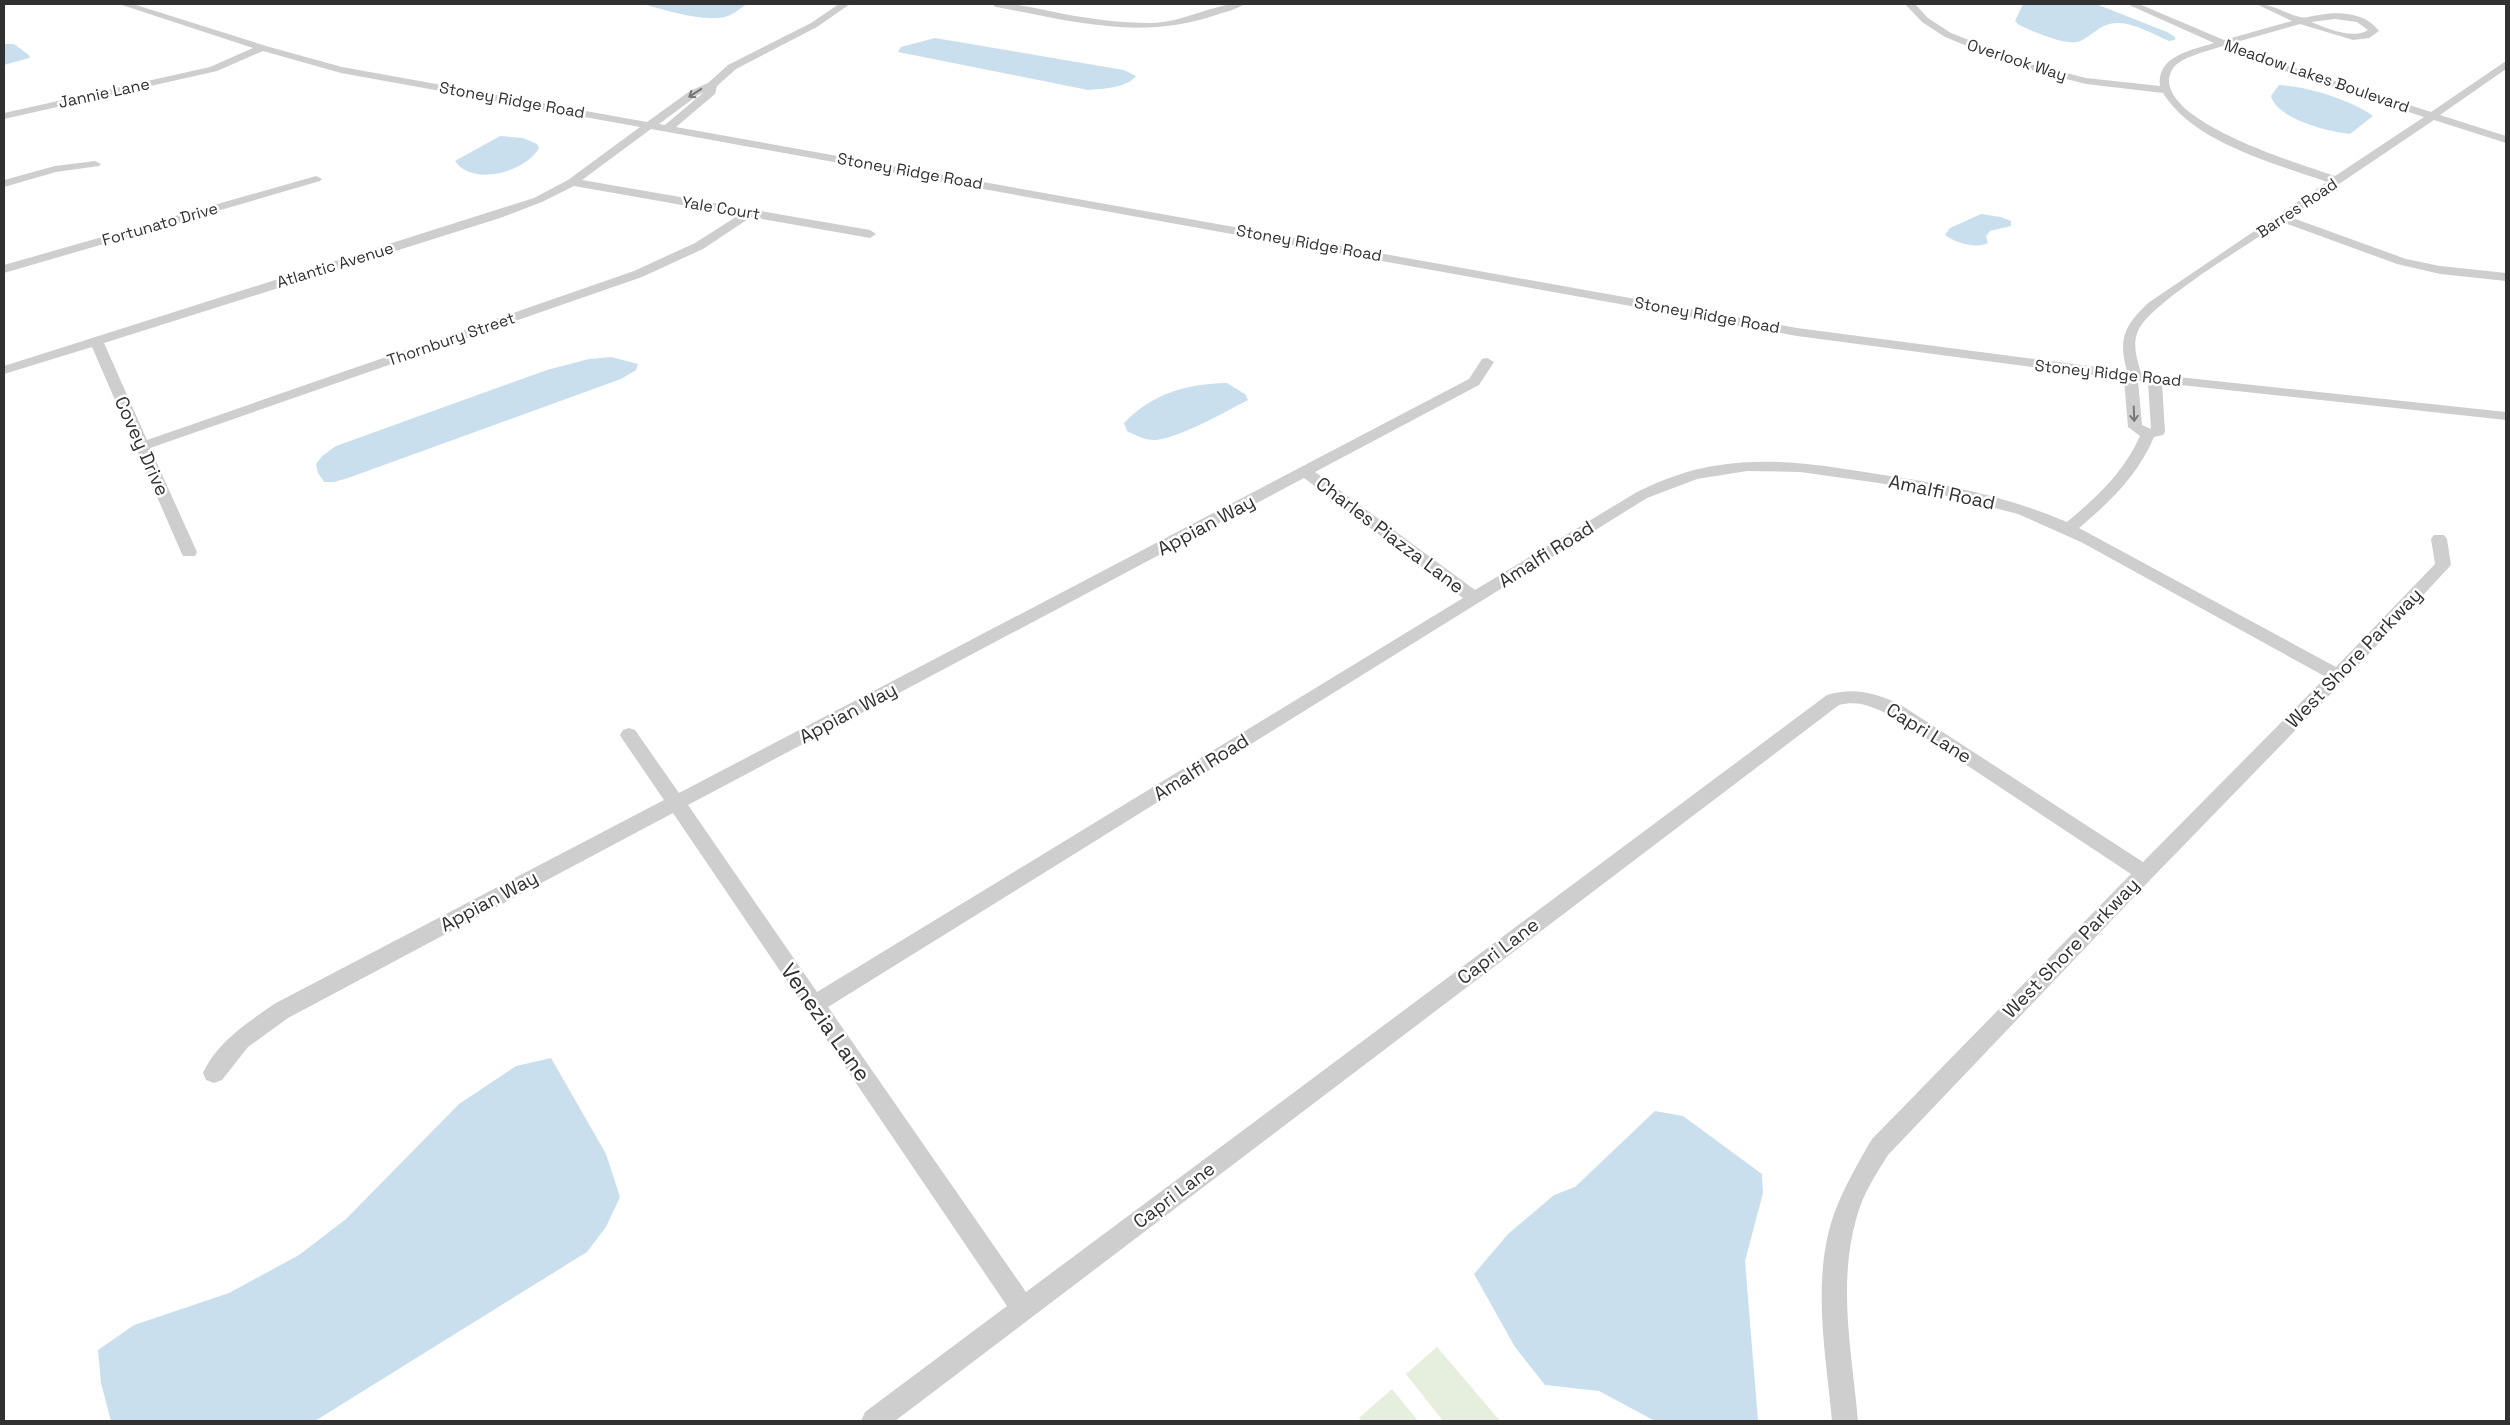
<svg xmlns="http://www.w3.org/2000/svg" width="2510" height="1425" viewBox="0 0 2510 1425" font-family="'Space Grotesk',sans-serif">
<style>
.green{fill:#e6eede}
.water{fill:#cadfee}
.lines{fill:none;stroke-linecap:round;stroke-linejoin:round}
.minor{fill:#cecece;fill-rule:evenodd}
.oneway{stroke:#787878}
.labels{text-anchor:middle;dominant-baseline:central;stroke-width:5;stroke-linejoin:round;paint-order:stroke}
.far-street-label{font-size:16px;fill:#313131;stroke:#fff}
.street-label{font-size:19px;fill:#313131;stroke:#fff}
.near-street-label{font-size:22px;fill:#313131;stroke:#fff}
</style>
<rect width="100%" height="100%" fill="#fff"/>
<path class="green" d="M1437,1347L1500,1421H1443L1406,1374Z
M1392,1389L1418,1421H1362L1359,1418Z"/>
<path class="water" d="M649,4H747C741,8 734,14 728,16C708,23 667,11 647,5Z
M2023,4H2096L2167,32L2175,37V40L2169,41C2150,33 2124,16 2104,26C2095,30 2086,40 2077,42C2063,45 2032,31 2019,25L2015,21Z
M935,38L1124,70L1136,76C1127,88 1102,89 1088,90L898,52L901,47Z
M14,44L30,56L29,58L4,65V44Z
M2279,85C2305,86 2352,100 2373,116L2350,134C2328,132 2277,119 2271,96Z
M500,136L523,138L537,144L539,148C526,172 472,187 455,161Z
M1981,214L2001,217L2011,221V226L1990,231L1986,236L1988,243C1976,249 1955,243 1945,235L1950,228Z
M611,357L638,364L636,370L621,379L348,478L334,482H324L318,473L316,464L322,456L336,446L547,370L589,359Z
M1227,383L1245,394L1248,400C1227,411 1179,438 1156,440C1146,441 1135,435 1127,431L1124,423C1153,393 1186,384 1227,383Z
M551,1058L606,1154L620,1197L606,1227L587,1252L315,1421H111L101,1383L98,1350L134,1325L229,1293L299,1255L346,1219L459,1104L516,1066Z
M1655,1111L1683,1116L1762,1174L1763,1193L1745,1261L1758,1421H1655L1599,1391L1545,1385L1515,1347L1474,1274L1508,1234L1554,1195L1575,1187Z"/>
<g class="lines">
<path class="minor" d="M119,4H133L266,46L342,67L647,122L690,91L708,83L728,65L811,23L839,4H850L817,27L736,69L717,86L715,94L676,127L1797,328L2127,371C2118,339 2124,326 2148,303L2327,182C2274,163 2194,143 2163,93L2086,84L2019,67L1945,37L1922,22L1905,4H1915L1928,18L1951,33L2027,63L2086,78L2160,86C2156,56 2192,50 2214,43L2127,4H2139L2224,40L2292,21L2256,4C2273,4 2284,13 2300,17C2306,19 2313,15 2319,15C2340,11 2366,13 2379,31L2369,38L2353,40L2300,24L2233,43L2277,62L2431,112L2506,61V69L2440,115L2506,136V143L2434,120L2290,217L2406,259L2440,266L2506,273V281L2440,274L2397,264L2282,222C2252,242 2149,303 2138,331C2132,345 2137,359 2141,373L2506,412V420L2162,383L2165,432L2163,435L2154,437C2138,475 2110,502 2079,528L2336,667L2435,564L2431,539L2434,535H2444L2447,539L2451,565L2353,671L2151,879L1888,1155C1876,1174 1863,1194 1857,1216C1837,1284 1852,1352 1858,1421H1832C1826,1354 1811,1280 1834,1214C1844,1187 1858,1163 1872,1139L2131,874L1897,719C1878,709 1860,699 1839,705L895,1421H861L865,1412L1007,1306L673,813L288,1018L248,1047L222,1080L214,1083L206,1080L203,1073C217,1042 247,1023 274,1004L664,800L623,740L620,735L623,730L629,728L635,730L679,793L1469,379L1482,359L1487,358L1494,362L1479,385L1315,472L1475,590L1637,492C1664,479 1690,469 1720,465C1770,457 1822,465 1871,473C1938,483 2005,495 2067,522C2097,497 2124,472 2140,436L2128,427L2124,379L1797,336L651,129L582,180L870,230L876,234L870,238L751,217L703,249L642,277L150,448L197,552L195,556H183L181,552L92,347L4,374V366L534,198L568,180L640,127L341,73L263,51L217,71L4,119V113L210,67L253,48ZM2335,19L2357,22L2368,30C2352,40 2327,28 2311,22ZM2223,46L2269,66L2424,117L2335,176C2300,164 2170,125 2169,81C2169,75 2172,68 2177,64C2189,55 2208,51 2223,46ZM704,92L665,125L659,124L698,95ZM574,186L739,215L695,243L634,271L147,440L104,343L500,218L542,202ZM2138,381L2148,382L2151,429L2142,425ZM1747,471L1800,472L1879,483L1952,497L2018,514L2081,542L2326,677L2143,862L1901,705C1876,693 1854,687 1827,695L1026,1292L828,1007L1647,498L1697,479ZM1304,478L1463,598L817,992L688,805Z
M991,4C1014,2 1037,9 1059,13C1090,19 1120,23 1151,23C1184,23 1216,2 1244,4C1237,10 1224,12 1216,15C1140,41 1071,21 996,7Z
M95,161L101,164L99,166L56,172L4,187V180L55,166Z
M316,176L322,179L320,181L4,273V265Z"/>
</g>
<defs><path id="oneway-shaft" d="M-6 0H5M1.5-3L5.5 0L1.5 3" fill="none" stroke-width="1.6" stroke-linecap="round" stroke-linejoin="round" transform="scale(1.25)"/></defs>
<g class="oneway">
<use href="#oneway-shaft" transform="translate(695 93) rotate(147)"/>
<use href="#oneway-shaft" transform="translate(2134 414) rotate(88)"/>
</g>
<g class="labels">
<g class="far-street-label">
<text transform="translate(2017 60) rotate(18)">Overlook Way</text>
<text transform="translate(2317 76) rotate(19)">Meadow Lakes Boulevard</text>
<text transform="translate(104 93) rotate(-12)">Jannie Lane</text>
<text transform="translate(512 100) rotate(10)">Stoney Ridge Road</text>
<text transform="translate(910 171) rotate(10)">Stoney Ridge Road</text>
<text transform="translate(721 208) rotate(9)">Yale Court</text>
<text transform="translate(2297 208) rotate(-34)">Barres Road</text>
<text transform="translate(160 224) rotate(-16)">Fortunato Drive</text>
<text transform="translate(1309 243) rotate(10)">Stoney Ridge Road</text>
<text transform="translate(335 265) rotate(-17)">Atlantic Avenue</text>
<text transform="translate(1707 315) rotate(10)">Stoney Ridge Road</text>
<text transform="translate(451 339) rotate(-19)">Thornbury Street</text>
<text transform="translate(2108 373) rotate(6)">Stoney Ridge Road</text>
</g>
<g class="street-label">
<text transform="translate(142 446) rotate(66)">Covey Drive</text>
<text transform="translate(1942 492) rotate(12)">Amalfi Road</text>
<text transform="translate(1206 525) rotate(-28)">Appian Way</text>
<text transform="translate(1390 535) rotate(37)">Charles Piazza Lane</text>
<text transform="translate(1546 554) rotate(-32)">Amalfi Road</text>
<text transform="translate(2354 658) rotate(-46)">West Shore Parkway</text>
<text transform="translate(848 713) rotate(-28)">Appian Way</text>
<text transform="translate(1929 733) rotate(32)">Capri Lane</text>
<text transform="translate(1201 767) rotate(-32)">Amalfi Road</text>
<text transform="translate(489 901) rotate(-28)">Appian Way</text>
<text transform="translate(2071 948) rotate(-46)">West Shore Parkway</text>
<text transform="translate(1498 951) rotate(-37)">Capri Lane</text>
<text transform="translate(1174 1195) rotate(-37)">Capri Lane</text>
</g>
<g class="near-street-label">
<text transform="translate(826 1022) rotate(55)">Venezia Lane</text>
</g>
</g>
<rect width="2510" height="1425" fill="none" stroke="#313131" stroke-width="10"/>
</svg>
